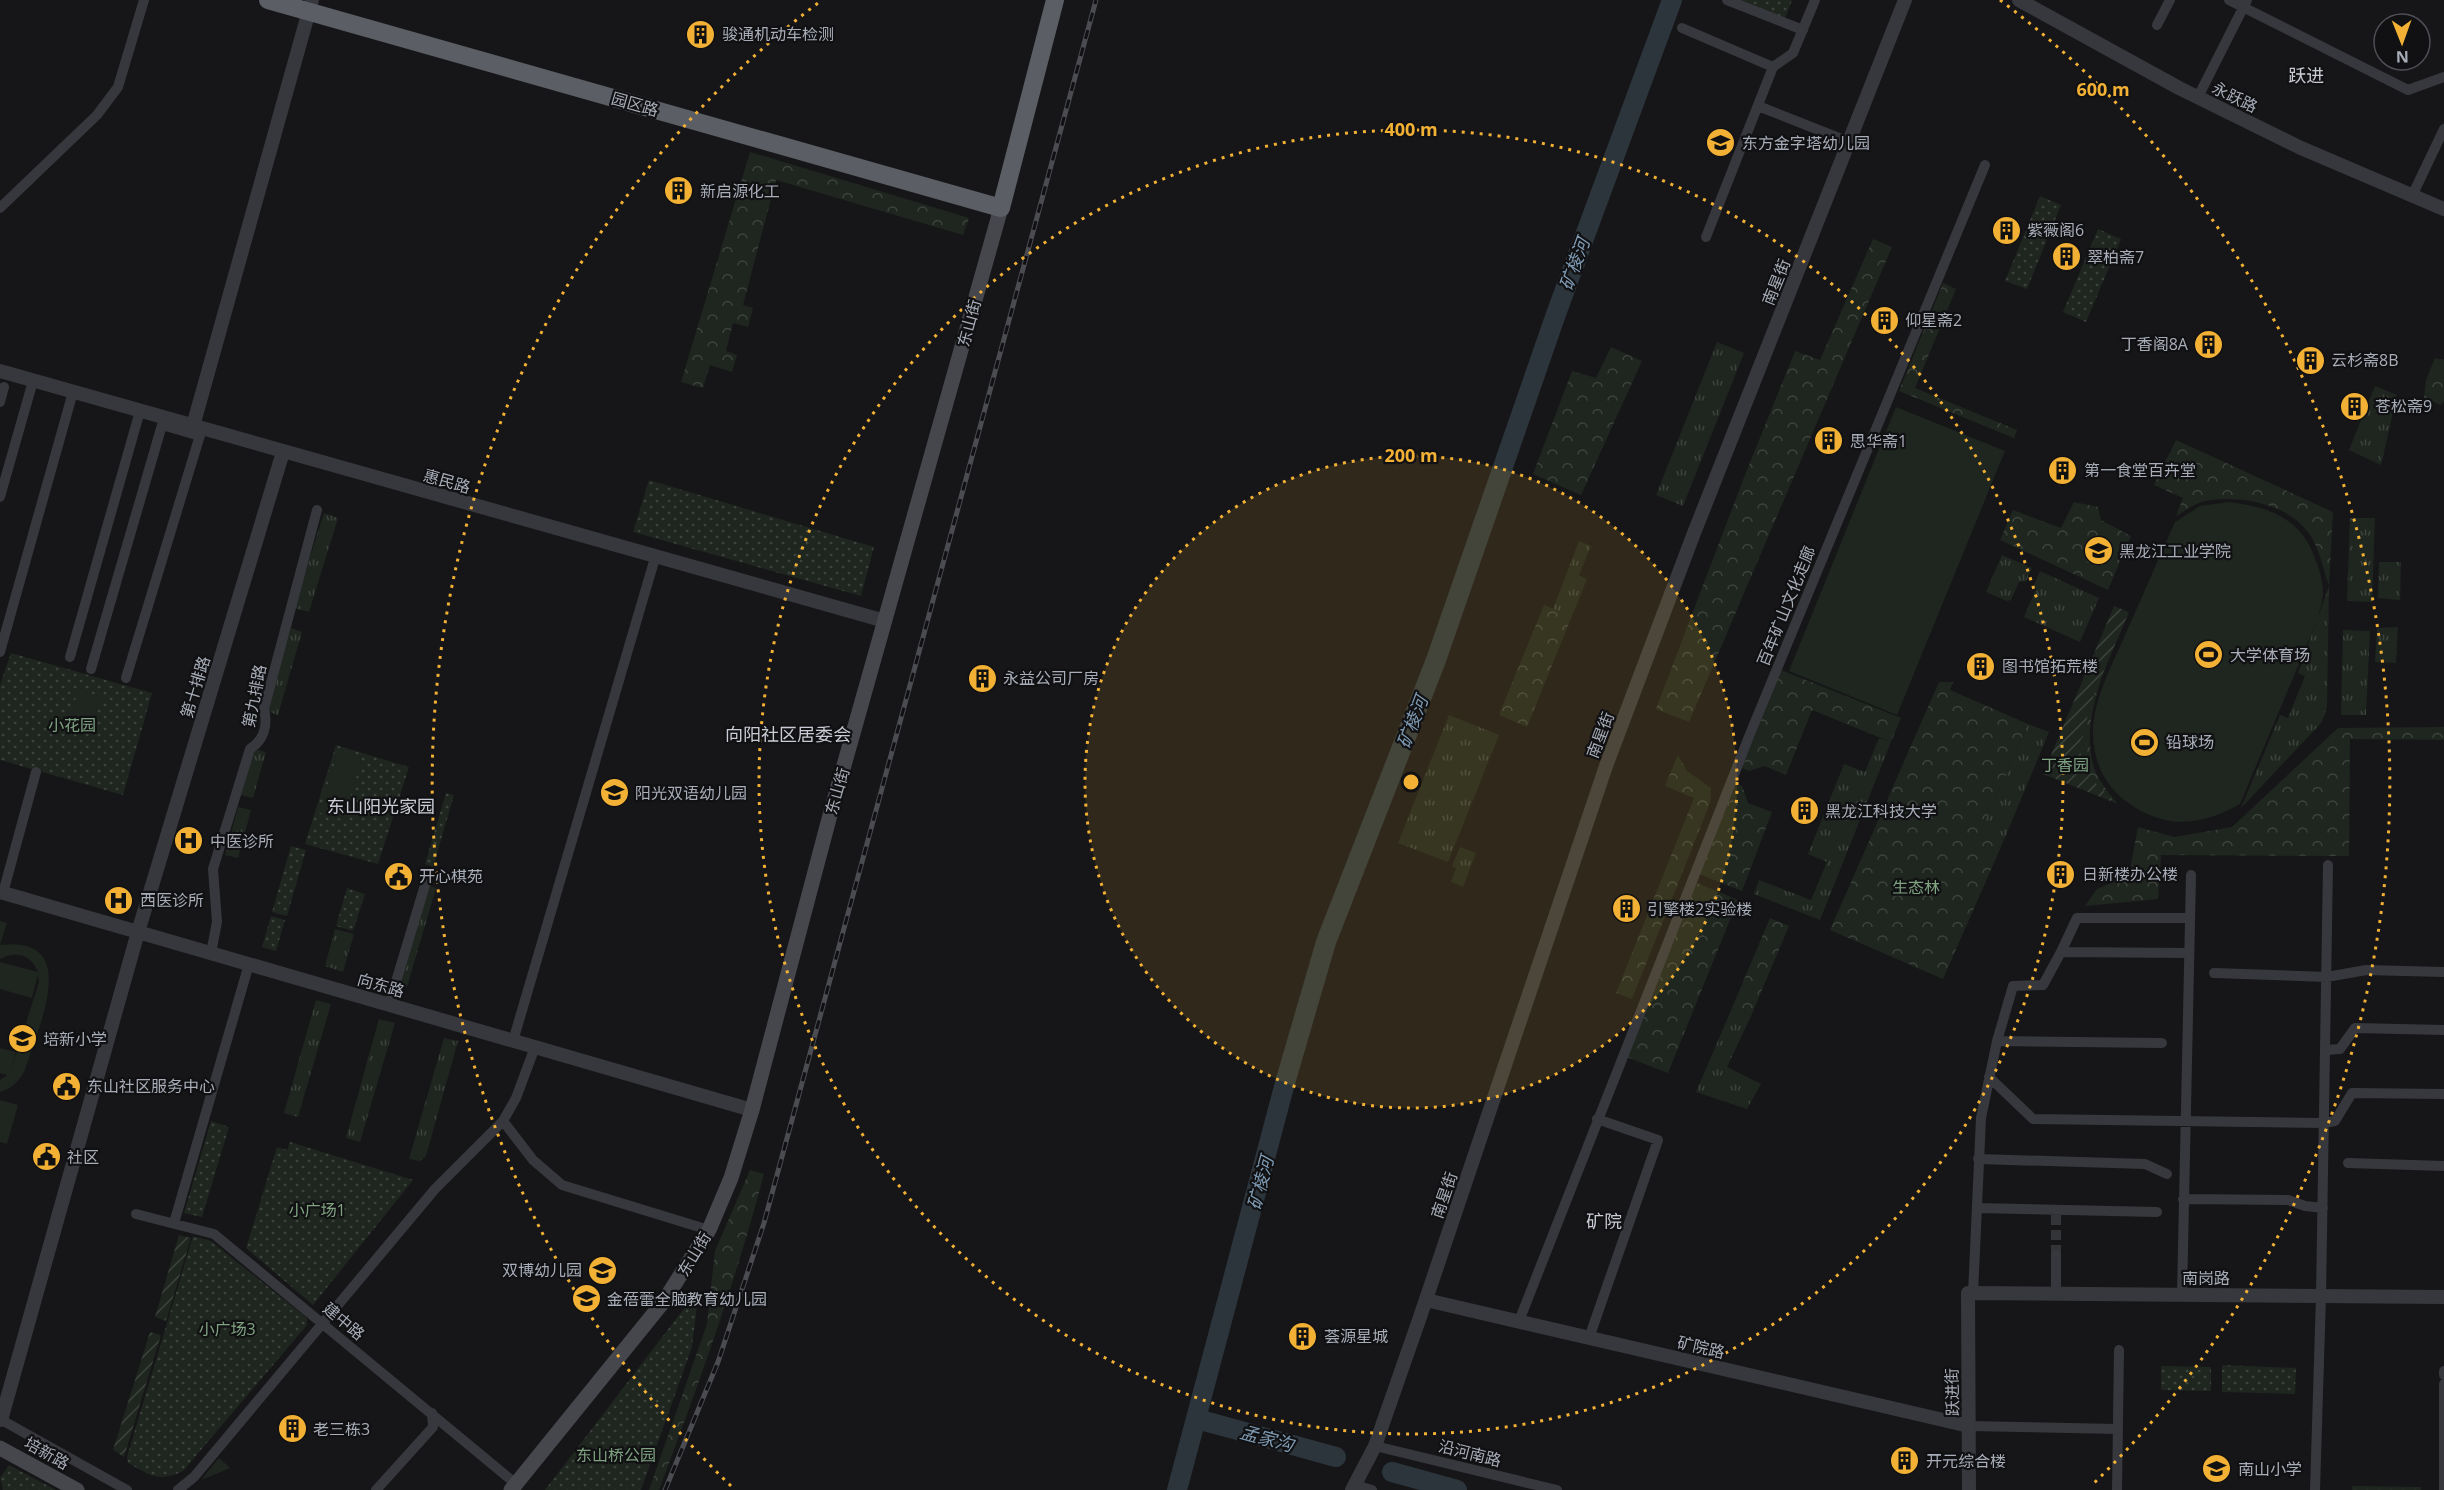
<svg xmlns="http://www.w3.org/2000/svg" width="2444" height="1490" viewBox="0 0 2444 1490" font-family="'Open Sans','Noto Sans SC',sans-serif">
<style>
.grass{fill:url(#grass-tufts)}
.forest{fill:url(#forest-crowns)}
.park{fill:url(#park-dots)}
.garden{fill:url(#garden-furrows)}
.pitch{fill:#1e261f}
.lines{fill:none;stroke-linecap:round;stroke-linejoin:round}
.river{stroke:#2c353c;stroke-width:20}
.minor-tunnel{stroke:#333438;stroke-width:10;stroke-dasharray:10 5;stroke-linecap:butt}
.minor{stroke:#37383d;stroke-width:10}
.tertiary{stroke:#37383d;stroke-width:14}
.secondary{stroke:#45474d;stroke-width:15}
.trunk{stroke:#5b5e65;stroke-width:18}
.rail-casing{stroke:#4a4c52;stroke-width:5}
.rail{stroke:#111113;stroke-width:3;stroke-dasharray:9;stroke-linecap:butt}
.ring{fill:none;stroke:#f2b134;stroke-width:3;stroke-dasharray:3 6}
.labels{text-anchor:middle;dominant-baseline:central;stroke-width:4.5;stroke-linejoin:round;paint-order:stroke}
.poi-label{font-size:16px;fill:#a8adb8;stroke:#111113;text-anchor:start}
.street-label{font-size:16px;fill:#a8adb8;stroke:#111113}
.park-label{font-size:16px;fill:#7fa381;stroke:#111113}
.neighbourhood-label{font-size:18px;fill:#c9ccd4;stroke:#111113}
.water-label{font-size:18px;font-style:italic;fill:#7f9bb3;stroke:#111113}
.centre{fill:#f2b134;stroke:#111113;stroke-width:3}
.ring-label{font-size:18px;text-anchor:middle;font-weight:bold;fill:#f2b134;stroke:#111113;stroke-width:4.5;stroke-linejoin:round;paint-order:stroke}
</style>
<defs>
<pattern id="grass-tufts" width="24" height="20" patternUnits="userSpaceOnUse" patternTransform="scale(1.5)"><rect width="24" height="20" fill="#1e261f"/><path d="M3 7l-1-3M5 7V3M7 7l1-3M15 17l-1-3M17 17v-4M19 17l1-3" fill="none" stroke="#3c433d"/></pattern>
<pattern id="forest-crowns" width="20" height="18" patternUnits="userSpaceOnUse" patternTransform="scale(1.5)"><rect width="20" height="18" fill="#1e261f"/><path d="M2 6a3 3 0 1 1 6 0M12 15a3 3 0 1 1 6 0" fill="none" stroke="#3c433d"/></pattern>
<pattern id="park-dots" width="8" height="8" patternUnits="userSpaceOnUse" patternTransform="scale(1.5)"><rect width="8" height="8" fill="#1e261f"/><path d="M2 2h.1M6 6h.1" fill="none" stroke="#3c433d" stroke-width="1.8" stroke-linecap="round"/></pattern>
<pattern id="garden-furrows" width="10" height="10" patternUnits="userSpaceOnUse" patternTransform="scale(1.5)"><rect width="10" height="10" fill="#1e261f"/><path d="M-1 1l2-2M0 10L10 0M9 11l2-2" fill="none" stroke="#3c433d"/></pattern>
</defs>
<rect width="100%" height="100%" fill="#161618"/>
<path class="grass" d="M1717,342L1744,353L1683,506L1656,495Z
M2375,386L2397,395L2381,465L2349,450Z
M324,513L338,518L309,612L294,608Z
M2350,518H2375L2372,602L2347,601Z
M1579,541L1591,546L1579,575L1587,579L1572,616L1553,609Z
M2002,555L2032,568L2026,581L2019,582L2011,600L2007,601L1986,592Z
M2379,562H2401L2400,600L2378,598Z
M2040,571L2099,598L2080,642L2024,617L2036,589L2034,585Z
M2329,586L2327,707L2322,722L2241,808L2280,715L2288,718L2305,676L2298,673Z
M2398,627L2396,663L2375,662L2377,628Z
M291,628L302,632L278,715L266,711Z
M2343,630L2370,631L2366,715H2341Z
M1449,715L1499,735L1448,862L1398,843Z
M2028,724L2049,732L2004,840L1981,829Z
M1879,738L1891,742L1820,920L1754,894L1759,880L1811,900L1827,862L1808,854L1844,764L1865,772Z
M254,749L266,752L253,798L241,795Z
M238,807L251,810L238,858L225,855Z
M1460,847L1476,853L1463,887L1451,882L1456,868L1452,866Z
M428,885L436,888L407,987L399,984Z
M335,929L354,934L343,972L325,966Z
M316,1000L331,1004L298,1117L284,1113Z
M1732,1008L1751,1016L1727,1067L1761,1084L1747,1109L1696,1092Z
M379,1019L395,1023L360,1142L346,1138Z
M444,1038L458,1041L426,1156L420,1161L409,1159Z
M219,1458L230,1468L201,1480Z"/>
<path class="forest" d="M750,152L969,218L963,235L776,180L743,305L753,308L748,327L733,323L726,351L737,355L732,372L710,365L703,388L681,382Z
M1873,239L1892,247L1689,722L1656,709L1743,480L1795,351L1820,360Z
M1943,283L1956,289L1915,388L2017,430L2014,438L1899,391Z
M1611,347L1642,361L1581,495L1533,474L1572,371L1596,378Z
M2435,358L2444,360V401L2441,405L2424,398L2426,380Z
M2176,440L2333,512L2329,586C2324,571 2320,552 2312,538C2292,504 2241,494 2205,501C2195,503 2185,511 2176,516L2183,498L2154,485Z
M2074,502L2098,507L2101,520L2131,536L2108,590L2000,540L2013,510L2061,528Z
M1544,605L1572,616L1527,727L1499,715Z
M2129,612C2110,657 2082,711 2092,760C2095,777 2107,791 2118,804L2085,773L2073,725Z
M1781,670L1901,718L1891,742L1812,710L1786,775L1764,766L1749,771L1742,768Z
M1939,682H1953L1950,690L2028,724L1981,829L2004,840L1943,979L1830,930Z
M2444,727V740L2350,739L2349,856L2161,855L2158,899L2085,906L2097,889L2129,875L2138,827L2174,837L2232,827L2338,728Z
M1678,755L1687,771L1711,788L1710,803L1632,999L1616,993L1694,798L1665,786Z
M1735,784L1742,786L1748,803L1772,812L1742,891L1699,874Z
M1695,882L1738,900L1668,1073L1624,1056Z
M1770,918L1789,926L1751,1016L1732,1008Z
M750,1170L764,1174C736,1281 698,1386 659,1490H649L707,1324L715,1251Z"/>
<path class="park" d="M1737,0H1792L1785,19Z
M2040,196L2061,205L2027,289L2005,281Z
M2098,229L2121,239L2086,322L2063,312Z
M649,480L874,547L861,596L633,532Z
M11,653L152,693L123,795L0,760V685Z
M336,745L409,767L378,864L305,844Z
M446,793L454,795L433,867L425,864Z
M291,846L306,850L287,916L272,912Z
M347,888L365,894L353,931L336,926Z
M271,916L285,920L276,951L262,947Z
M211,1121L229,1127L202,1217L184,1213Z
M290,1142L413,1180L313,1305L246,1248L277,1147L287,1150Z
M193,1236L211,1241L307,1318V1325L183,1471C158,1483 150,1475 128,1463L127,1457Z
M699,1289L692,1347L641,1490H545Z
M2222,1365L2296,1368L2295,1394L2222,1392Z
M2161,1366L2211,1367V1391L2161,1390Z
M9,1465L56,1490H3L0,1478Z
M2352,1486L2421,1487V1490H2352Z"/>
<path class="garden" d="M2114,606L2129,612L2094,694L2079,746L2085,773L2118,804L2043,774Z
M179,1235L191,1238L166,1321L155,1317Z
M150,1332L161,1335L124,1457L113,1450Z"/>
<path class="pitch" d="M1896,407L2005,451L1897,715L1789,671Z
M2229,502C2271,507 2302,519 2316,561C2320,570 2323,583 2323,593C2323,602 2319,612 2317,621L2240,804C2207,823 2175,829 2141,811C2110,794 2094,770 2093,734C2092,702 2113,663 2125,635C2142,597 2158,560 2175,522L2200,506Z
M78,690L101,696L92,731L68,724Z
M338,750L362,757L344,820L320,813Z
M0,921L7,923L0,945C83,935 38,1027 25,1070C19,1081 13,1088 0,1092V1080L7,1075L0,1073V1048L16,1052L10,1073L39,982L38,975L32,998L0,989V962L38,972C31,954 15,951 0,959Z
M0,1100L18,1105L7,1144L0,1142Z"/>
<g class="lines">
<path class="river" d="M1197,1419L1336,1457
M1392,1472L1457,1490
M1177,1490L1285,1083L1326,942L1436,660L1556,314L1672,0"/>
<path class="minor-tunnel" d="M2056,1255V1210"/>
<path class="minor" d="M1727,0L1803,30
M2229,0L2408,90L2444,77
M2157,25L2170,0
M1682,28L1773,67
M2198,97L2247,0
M1758,106L1849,142
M2412,196L2444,129
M0,208L97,115L118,87L144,0
M1706,237L1773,67L1793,53L1815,0
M0,402L4,387
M0,497L33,381
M0,652L73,392
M70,657L140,411
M91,669L162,425L200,436
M126,678L201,432
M3,893L36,772
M2061,952L2077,918H2189
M211,953L217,922L213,869L250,749C264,740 268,725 264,709L317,510
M2214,973L2327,977L2366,970L2444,972
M389,1005L428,875
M513,1041L655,558
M1997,1041L2162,1043
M2326,1050L2340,1049L2355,1028L2444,1030
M1989,1077L2033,1119L2324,1123L2335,1121L2352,1093L2444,1094
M503,1121L533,1160L562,1185L709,1230
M1978,1159L2145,1164L2167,1174
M2348,1163L2444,1166
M2183,1199L2288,1200L2305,1206L2323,1208
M1977,1208L2157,1212
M136,1214L214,1234L516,1484
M174,1223L249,964
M1973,1294L1981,1118L1997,1041L2013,986L2043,985L2061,952L2188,953
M2056,1294V1255
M2182,1295L2191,875
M1519,1321L1750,734L1985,165
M1589,1338L1658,1140L1597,1119
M2444,1371V1375
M0,1419L127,1490
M1969,1426L2118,1429
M1375,1446L1557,1490
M1355,1485L1372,1490
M178,1490L194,1477L435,1189L503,1121L516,1098L535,1047
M376,1490L433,1427L432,1413
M2117,1490L2119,1350
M2315,1490L2321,1296L2328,865
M2444,1490V1384"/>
<path class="tertiary" d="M2019,0L2179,88L2301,148L2444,209
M0,371L885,621
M193,426L312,0
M0,892L752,1110
M1426,1300L1969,1426
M1,1420L138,932L283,452
M1352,1490L1375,1446L1420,1317L1606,766L1694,533L1905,0
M1969,1490L1968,1293L2444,1297"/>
<path class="secondary" d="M0,1448L77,1490
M511,1490L664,1301L709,1230L731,1178L752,1110L830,815L1001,208"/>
<path class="trunk" d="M268,0L1001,208L1055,0"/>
<defs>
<path id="rail" d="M665,1490L718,1362L764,1223L1096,0"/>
</defs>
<use href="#rail" class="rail-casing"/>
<use href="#rail" class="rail"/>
</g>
<circle cx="1411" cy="782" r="326" fill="#f2b134" fill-opacity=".12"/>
<g class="ring">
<circle cx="1411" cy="782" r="326"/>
<circle cx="1411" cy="782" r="652"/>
<path d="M731 1486A979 979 0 0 1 822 0M2000 0A979 979 0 0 1 2091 1486"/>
</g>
<defs>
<symbol id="building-disc" viewBox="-11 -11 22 22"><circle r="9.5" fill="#f2b134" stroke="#111113"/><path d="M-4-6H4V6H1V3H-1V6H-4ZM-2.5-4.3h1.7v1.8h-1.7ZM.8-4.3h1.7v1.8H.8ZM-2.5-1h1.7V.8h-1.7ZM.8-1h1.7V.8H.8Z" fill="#111"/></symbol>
<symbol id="school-disc" viewBox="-11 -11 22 22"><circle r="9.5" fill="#f2b134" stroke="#111113"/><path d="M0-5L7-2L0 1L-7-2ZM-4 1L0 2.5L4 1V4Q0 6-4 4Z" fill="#111"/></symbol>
<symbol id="university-disc" viewBox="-11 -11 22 22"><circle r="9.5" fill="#f2b134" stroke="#111113"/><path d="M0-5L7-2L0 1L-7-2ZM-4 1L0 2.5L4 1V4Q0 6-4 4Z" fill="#111"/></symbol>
<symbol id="stadium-disc" viewBox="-11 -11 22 22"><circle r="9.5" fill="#f2b134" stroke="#111113"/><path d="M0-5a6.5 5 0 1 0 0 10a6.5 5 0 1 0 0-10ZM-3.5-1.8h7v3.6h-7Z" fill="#111"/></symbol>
<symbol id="hospital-disc" viewBox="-11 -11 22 22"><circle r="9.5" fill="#f2b134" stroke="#111113"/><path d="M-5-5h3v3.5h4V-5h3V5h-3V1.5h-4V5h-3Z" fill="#111"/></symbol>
<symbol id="civic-disc" viewBox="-11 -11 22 22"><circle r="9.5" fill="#f2b134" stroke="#111113"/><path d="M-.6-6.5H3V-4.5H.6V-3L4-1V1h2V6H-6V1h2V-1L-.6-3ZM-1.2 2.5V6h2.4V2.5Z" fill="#111"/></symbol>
</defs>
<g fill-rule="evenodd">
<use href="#building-disc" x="684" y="18" width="33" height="33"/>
<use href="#school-disc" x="1704" y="126" width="33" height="33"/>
<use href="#building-disc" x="662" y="174" width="33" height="33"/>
<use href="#building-disc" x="1990" y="214" width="33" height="33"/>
<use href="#building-disc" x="2050" y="240" width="33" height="33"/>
<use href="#building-disc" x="1868" y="304" width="33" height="33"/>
<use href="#building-disc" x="2192" y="328" width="33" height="33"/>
<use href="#building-disc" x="2294" y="344" width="33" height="33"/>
<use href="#building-disc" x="2338" y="390" width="33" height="33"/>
<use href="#building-disc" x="1812" y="424" width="33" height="33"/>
<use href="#building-disc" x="2046" y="454" width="33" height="33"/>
<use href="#university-disc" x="2082" y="534" width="33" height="33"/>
<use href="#stadium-disc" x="2192" y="638" width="33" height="33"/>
<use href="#building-disc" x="1964" y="650" width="33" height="33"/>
<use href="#building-disc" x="966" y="662" width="33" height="33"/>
<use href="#stadium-disc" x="2128" y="726" width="33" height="33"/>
<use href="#school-disc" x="598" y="776" width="33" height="33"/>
<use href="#building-disc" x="1788" y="794" width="33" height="33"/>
<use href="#hospital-disc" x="172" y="824" width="33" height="33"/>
<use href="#building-disc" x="2044" y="858" width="33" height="33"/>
<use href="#civic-disc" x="382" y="860" width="33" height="33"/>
<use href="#hospital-disc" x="102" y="884" width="33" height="33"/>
<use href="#building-disc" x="1610" y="892" width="33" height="33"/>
<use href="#school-disc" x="6" y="1022" width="33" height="33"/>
<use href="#civic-disc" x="50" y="1070" width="33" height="33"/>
<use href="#civic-disc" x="30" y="1140" width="33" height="33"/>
<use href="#school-disc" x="586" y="1254" width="33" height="33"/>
<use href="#school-disc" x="570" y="1282" width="33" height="33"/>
<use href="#building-disc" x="1286" y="1320" width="33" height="33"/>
<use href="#building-disc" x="276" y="1412" width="33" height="33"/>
<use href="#building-disc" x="1888" y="1444" width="33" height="33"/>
<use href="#school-disc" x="2200" y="1452" width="33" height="33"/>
</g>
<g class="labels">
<g class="poi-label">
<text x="722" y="34">骏通机动车检测</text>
<text x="1742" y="143">东方金字塔幼儿园</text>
<text x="700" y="191">新启源化工</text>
<text x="2027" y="230">紫薇阁6</text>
<text x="2087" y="257">翠柏斋7</text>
<text x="1905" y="320">仰星斋2</text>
<text x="2188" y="344" text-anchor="end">丁香阁8A</text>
<text x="2331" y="360">云杉斋8B</text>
<text x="2375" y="406">苍松斋9</text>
<text x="1850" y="441">思华斋1</text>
<text x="2084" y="470">第一食堂百卉堂</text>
<text x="2119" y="551">黑龙江工业学院</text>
<text x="2230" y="655">大学体育场</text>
<text x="2002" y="666">图书馆拓荒楼</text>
<text x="1003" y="678">永益公司厂房</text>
<text x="2166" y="742">铅球场</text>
<text x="635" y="793">阳光双语幼儿园</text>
<text x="1825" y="811">黑龙江科技大学</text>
<text x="210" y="841">中医诊所</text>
<text x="2082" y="874">日新楼办公楼</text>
<text x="419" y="876">开心棋苑</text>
<text x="140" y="900">西医诊所</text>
<text x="1647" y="909">引擎楼2实验楼</text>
<text x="43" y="1039">培新小学</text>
<text x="87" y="1086">东山社区服务中心</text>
<text x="67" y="1157">社区</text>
<text x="582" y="1270" text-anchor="end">双博幼儿园</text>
<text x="607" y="1299">金蓓蕾全脑教育幼儿园</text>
<text x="1324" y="1336">荟源星城</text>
<text x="313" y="1429">老三栋3</text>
<text x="1926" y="1461">开元综合楼</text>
<text x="2238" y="1469">南山小学</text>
</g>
<g class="street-label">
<text transform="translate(2235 97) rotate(26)">永跃路</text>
<text transform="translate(635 104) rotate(16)">园区路</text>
<text transform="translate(1776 282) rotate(-68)">南星街</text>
<text transform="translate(969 323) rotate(-75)">东山街</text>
<text transform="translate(447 481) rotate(16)">惠民路</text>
<text transform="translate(1786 606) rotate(-68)">百年矿山文化走廊</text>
<text transform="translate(195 687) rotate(-73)">第十排路</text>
<text transform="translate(254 696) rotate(-79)">第九排路</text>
<text transform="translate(1600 735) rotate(-69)">南星街</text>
<text transform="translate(837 791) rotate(-74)">东山街</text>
<text transform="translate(381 985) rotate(16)">向东路</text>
<text transform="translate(1444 1195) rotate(-71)">南星街</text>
<text transform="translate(694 1254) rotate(-59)">东山街</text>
<text x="2206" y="1278">南岗路</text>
<text transform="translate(344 1321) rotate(40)">建中路</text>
<text transform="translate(1701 1347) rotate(13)">矿院路</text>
<text transform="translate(1952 1392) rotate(-91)">跃进街</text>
<text transform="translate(47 1453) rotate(29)">培新路</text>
<text transform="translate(1470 1453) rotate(14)">沿河南路</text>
</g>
<g class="park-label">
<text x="72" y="725">小花园</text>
<text x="2065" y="765">丁香园</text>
<text x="1916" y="887">生态林</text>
<text x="317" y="1210">小广场1</text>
<text x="227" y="1329">小广场3</text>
<text x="616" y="1455">东山桥公园</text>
</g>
<g class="neighbourhood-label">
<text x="2306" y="75">跃进</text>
<text x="788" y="734">向阳社区居委会</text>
<text x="381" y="806">东山阳光家园</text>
<text x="1604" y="1221">矿院</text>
</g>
<g class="water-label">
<text transform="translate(1574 264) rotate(-70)">矿棱河</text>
<text transform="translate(1412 722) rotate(-69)">矿棱河</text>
<text transform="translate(1260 1183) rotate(-75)">矿棱河</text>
<text transform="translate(1267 1438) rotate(15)">孟家沟</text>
</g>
</g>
<circle cx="1411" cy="782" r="9" class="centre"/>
<g class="ring-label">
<text x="2103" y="96">600 m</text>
<text x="1411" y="136">400 m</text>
<text x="1411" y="462">200 m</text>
</g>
<g transform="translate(2402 42) rotate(179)"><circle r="28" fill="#111113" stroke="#4d4f55" stroke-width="1.5"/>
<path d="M0-4.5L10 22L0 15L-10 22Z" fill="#f2b134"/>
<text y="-9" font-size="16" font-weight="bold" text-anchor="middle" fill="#a8adb8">N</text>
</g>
</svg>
